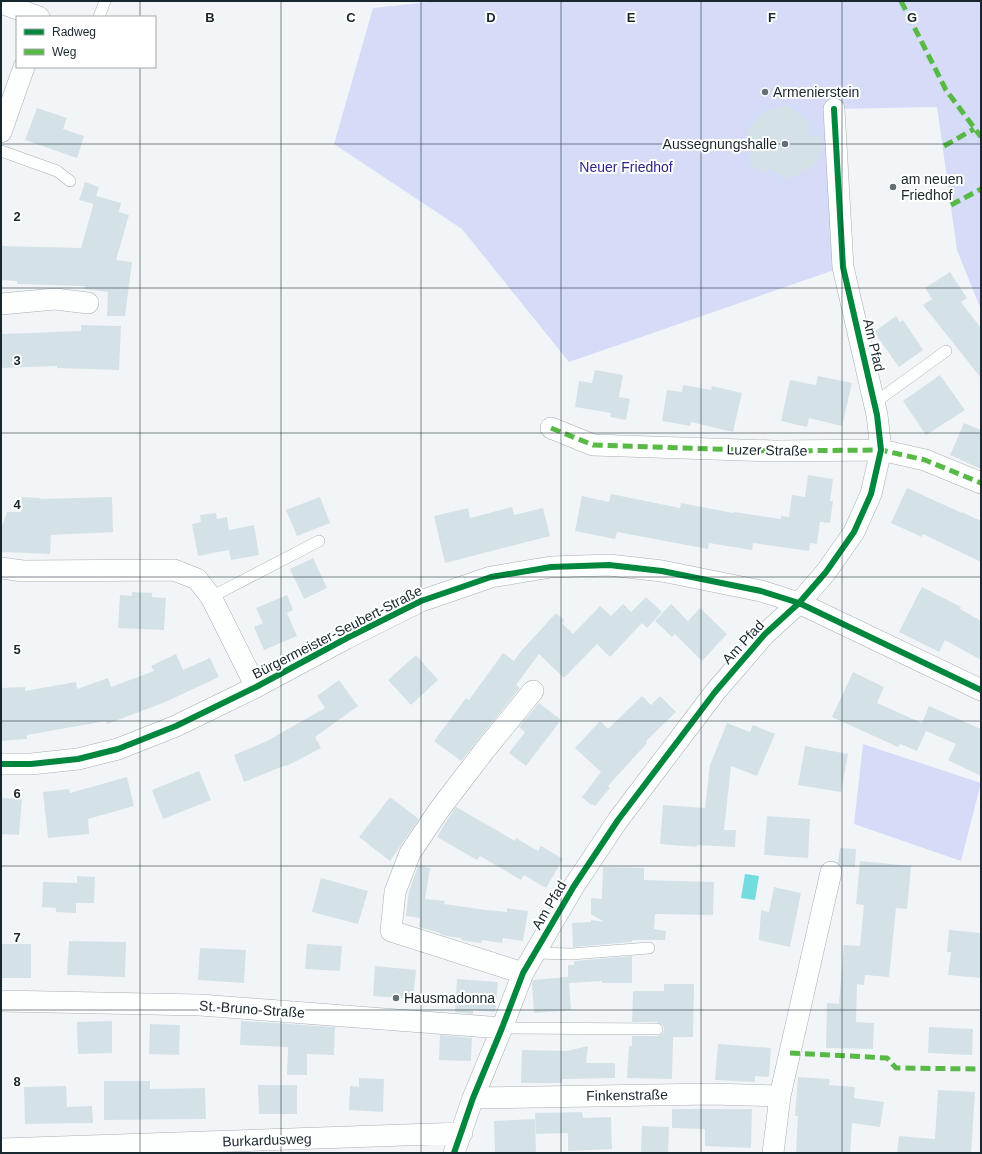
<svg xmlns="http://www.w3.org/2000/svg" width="982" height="1154" viewBox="0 0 982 1154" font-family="Arial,sans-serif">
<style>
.green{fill:#d6dcf8}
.water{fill:#72dcdf}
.building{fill:#d4e2e7}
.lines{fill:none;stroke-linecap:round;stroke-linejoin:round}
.lane-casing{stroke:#a7afb3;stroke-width:12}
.street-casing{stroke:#a7afb3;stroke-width:22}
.lane{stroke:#fdfefe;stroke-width:11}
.street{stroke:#fdfefe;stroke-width:21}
.quiet{stroke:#58b947;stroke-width:5;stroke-dasharray:10 5;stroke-linecap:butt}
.cycleway-casing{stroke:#fff;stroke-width:8}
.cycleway{stroke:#00873e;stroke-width:6}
.grid{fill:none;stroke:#18262e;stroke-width:1;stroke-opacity:0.55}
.poi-dot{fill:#646e74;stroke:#fff;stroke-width:1.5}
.labels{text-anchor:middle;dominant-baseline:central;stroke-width:4;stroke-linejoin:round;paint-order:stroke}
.poi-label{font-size:14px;fill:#18262e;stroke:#fff;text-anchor:start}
.park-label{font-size:14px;fill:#2c2684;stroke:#fff}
.street-label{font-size:14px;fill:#18262e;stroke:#fff}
.grid-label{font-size:13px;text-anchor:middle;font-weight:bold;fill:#18262e;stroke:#fff;stroke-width:4;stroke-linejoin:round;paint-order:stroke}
</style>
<rect width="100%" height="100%" fill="#f2f5f7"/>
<path class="green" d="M438,1H981V310L957,250L937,107L834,109L843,267L569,362L462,229L334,144L373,8Z
M863,744L981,783L961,861L854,824Z"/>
<path class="water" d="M745,874L759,876L755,900L741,898Z"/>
<path class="building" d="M787,105L809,123L808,136L820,135L822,151L814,166L787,180L769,168L763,174L750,165L748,130L764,112Z
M37,108L67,118L63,129L84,136L77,158L25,140Z
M85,182L99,187L96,196L121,203L119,212L129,215L116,260L132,262L125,316H107L108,292L84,289L85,286L17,284V281L1,280V246L81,248L95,199L94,204L79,200Z
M950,272L967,298L961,302L981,328V378L923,305L932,299L925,288Z
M896,316L900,322L903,320L923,350L899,367L874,332Z
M81,325L121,326L119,370L57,368V366L1,368V334L81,331Z
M595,370L623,375L619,397L630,399L626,420L610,417L611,413L575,407L579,381L592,383Z
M940,375L965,410L926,435L903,401Z
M818,376L852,383L842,426L809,418L807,427L781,421L790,380L816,385Z
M683,385L711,390L712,386L742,393L733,432L691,422L690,426L662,421L667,390L682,392Z
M964,423L981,430V469L950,455Z
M808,475L833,479L830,501H833L830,523L820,522L817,544L810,543L809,551L753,543L752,550L709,543L708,549L617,532L615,539L575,531L582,496L609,502L611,494L680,508L681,503L733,513L734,512L781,519V516L789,517L792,495L805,497Z
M907,488L962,513V512L981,521V562L923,534L922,537L891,523Z
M22,497L40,498V499L112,497L113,532L51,535L50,554L1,552V529L7,512H21Z
M320,497L330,523L297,536L286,510Z
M512,507L514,515L543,508L550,536L445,563L434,516L468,508L470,518Z
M216,513L217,519L227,517L229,530L254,525L259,555L231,560L229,550L198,556L192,524L201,522L200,515Z
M313,558L327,588L304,599L290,569Z
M922,587L961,607L960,609L981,621V660L945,640L939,652L899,632Z
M132,592L152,593V597L166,598L164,630L118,628L120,595L132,596Z
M287,595L293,610L287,613L297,636L264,650L254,627L263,623L256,608Z
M646,597L662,612L647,628L642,623L610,657L597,644L564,678L539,654L516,685L520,688L461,761L434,741L466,698L469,700L503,653L514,661L522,650L556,613L564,620L562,623L573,634L600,606L611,616L623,604L631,612Z
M671,604L688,621L700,608L727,634L702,661L675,634L672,637L655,621Z
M176,654L183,670L210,658L219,677L163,703L107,724L106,721L27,735V739H26L1,741V688L25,687V691L76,682L77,689L108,678L111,687L154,671L151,666Z
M416,655L438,680L411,705L388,680Z
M853,672L884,687L877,703L922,723L929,706L981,729V776L948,760L956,744L926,731L917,751L900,744L898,747L832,717Z
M339,680L358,706L315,737L321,748L287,766L286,765L244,782L234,755L267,741L325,708L317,696Z
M642,696L651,705L660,696L676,712L646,741L647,743L608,786L610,788L595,806L592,804L591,805L582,797L601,772L575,748L600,721L608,729Z
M539,703L561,720L526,766L509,753L525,732L519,727Z
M727,723L750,732L753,725L775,734L757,776L731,766L724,830H736L735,847L697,845V847L660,844L663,805L705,808L710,765Z
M805,746L848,754L841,792L798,785Z
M199,771L211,800L163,819L152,790Z
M127,777L134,806L88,819L89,834L48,838L43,792L69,789L70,793Z
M390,797L419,819L390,861L359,837Z
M1,798L22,799L19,835L1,834Z
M456,807L515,841L516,838L538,851L541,846L563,859L546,888L524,875L521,880L480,856L477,860L437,837L447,820Z
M767,816L810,819L808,858L764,855Z
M840,848L856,849L855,867L841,866L838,863Z
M860,861L911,866L907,909L896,908L889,977L865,975L864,985L857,984L856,1022L874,1023L873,1049L826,1048L827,1003L839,1004L844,945L860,946L864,905L856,904Z
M418,866L430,868L425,899L445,901L444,904L486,910L507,912V908L528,911L523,941L503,938L502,943L482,940L481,943L461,940V938L446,936L440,934V933L419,927L420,918L406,916L409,891Z
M603,867L644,868V880L714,882L713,915L655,914L654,929L666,931L665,940H632V942L573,947L572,923L591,922V920L604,922L591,914V898L602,899Z
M77,876L95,877L94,903H76V913L56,912V908L42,907L43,882L77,883Z
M321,878L368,891L358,924L312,912Z
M774,887L801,893L790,947L759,940L761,910L769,912Z
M949,930L981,933V978L948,975L951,952H947Z
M69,941L126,942L125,977L67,975Z
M1,944H31V978H1Z
M307,944L342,946L340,971L305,969Z
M200,948L246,950L244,983L198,980Z
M632,956V983H602V981L569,983L571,1010L534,1013L532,983L533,980L568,977V965H574V961Z
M375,966L416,970L413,999L373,996Z
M457,979L498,982L495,1012L473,1010V1014L455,1012Z
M664,984H694L693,1037H673L672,1079L627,1078L629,1046H632V1036H657L663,1033L664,1029L663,1025L657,1022H632L633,991H664Z
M112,1021V1053L78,1054L77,1022Z
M241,1021L335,1027L334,1055L307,1054V1075H287L288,1047L240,1045Z
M150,1024L180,1025L179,1055L149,1054Z
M929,1027L973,1029L972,1055L928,1053Z
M440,1035L472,1038L471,1061L439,1060Z
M718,1044L771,1048L769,1077L755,1076V1082L715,1080Z
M588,1046L586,1063H615V1078L562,1079V1083H521L522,1050L567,1051Z
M798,1077L830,1079L829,1085L855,1087L854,1098L884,1102L880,1127L852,1123L850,1153H796L798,1116H795Z
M359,1078L384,1079L383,1112L349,1110L350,1086L359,1087Z
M104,1081H150V1089L205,1088L206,1119L104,1120Z
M258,1085H297V1114H259Z
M66,1086L67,1107L92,1106L93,1123L25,1124L24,1087Z
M938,1090L975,1092L971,1153H897L899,1136L935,1139Z
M672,1109H752L751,1148L705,1146V1129L672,1128Z
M582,1112L583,1118L611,1117L612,1149L568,1151V1133L536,1134L535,1113Z
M535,1119L536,1153H495L494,1121Z
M642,1126L669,1127L668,1153H641Z"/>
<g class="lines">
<defs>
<path id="lane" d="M99,17L105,1
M1,151L57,171L70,181
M874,403L946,351
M211,597L319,541
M535,953L571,954L649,948
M502,1028L657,1029"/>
<path id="street" d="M1,3L39,17
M1,132L24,67
M1,304L55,299L88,303
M551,428L593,445L774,451L881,450L925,460L981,483
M1,568L23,571L174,570L197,579L211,597L256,687
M1,764H31L78,759L118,749L176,726L256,687L347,638L421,601L491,577L551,567L609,565L662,571L761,591L799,603L981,690
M523,973L391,931L395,892L410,853L439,810L484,751L533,691
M1,1001L200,1005L502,1028
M473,1098L711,1094L780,1096
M1,1149L462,1133
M454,1153L473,1098L502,1028L523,973L574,886L618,820L715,692L765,634L799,603L826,572L854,532L871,494L881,450L877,415L843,267L834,109
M773,1153L780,1096L831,872"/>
</defs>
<use href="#lane" class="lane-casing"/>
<use href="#street" class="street-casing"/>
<use href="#lane" class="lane"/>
<use href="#street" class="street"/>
<path class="quiet" d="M901,1L946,90L981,137
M944,146L974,129
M951,205L981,189
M551,428L593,445L774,451L881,450L925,460L981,483
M790,1053L887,1058L896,1068L981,1069"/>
<defs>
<path id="cycleway" d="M1,764H31L78,759L118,749L176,726L256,687L347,638L421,601L491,577L551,567L609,565L662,571L761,591L799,603L981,690
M454,1153L473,1098L502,1028L523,973L574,886L618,820L715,692L765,634L799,603L826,572L854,532L871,494L881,450L877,415L843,267L834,109"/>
</defs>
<use href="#cycleway" class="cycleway-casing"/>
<use href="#cycleway" class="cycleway"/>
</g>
<path class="grid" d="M140,1V17M281,1V1153M421,1V1153M561,1V1153M701,1V1153M842,1V1153M140,67V1153M1,144H981M1,288H981M1,433H981M1,577H981M1,721H981M1,866H981M1,1010H981"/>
<g class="poi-dot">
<circle cx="765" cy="92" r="4"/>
<circle cx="785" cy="144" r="4"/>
<circle cx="893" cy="187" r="4"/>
<circle cx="396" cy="998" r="4"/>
</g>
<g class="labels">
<g class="poi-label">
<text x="773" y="92">Armenierstein</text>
<text x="777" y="144" text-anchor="end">Aussegnungshalle</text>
<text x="901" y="179">am neuen<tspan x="901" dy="16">Friedhof</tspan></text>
<text x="404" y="998">Hausmadonna</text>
</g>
<g class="park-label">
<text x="626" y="167">Neuer Friedhof</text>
</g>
<g class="street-label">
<text transform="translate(874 345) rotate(77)">Am Pfad</text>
<text transform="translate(767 450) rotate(1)">Luzer Straße</text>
<text transform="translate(337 632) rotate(-27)">Bürgermeister-Seubert-Straße</text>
<text transform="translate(743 642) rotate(-47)">Am Pfad</text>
<text transform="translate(549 905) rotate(-59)">Am Pfad</text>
<text transform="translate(252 1009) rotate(4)">St.-Bruno-Straße</text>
<text transform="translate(627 1095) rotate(-1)">Finkenstraße</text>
<text transform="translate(267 1140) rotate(-2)">Burkardusweg</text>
</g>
</g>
<g class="grid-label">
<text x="210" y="22">B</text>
<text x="351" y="22">C</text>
<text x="491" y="22">D</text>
<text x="631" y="22">E</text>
<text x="772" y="22">F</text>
<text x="912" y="22">G</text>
<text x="17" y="221">2</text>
<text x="17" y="365">3</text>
<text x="17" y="509">4</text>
<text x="17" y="654">5</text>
<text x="17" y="798">6</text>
<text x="17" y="942">7</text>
<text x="17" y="1086">8</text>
</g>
<rect width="982" height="1154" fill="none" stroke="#18262e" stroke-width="4"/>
<rect x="16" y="16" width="140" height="52" fill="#ffffff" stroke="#a3a8ab"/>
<rect x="24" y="29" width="20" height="6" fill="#00873e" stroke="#a3a8ab"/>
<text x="52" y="36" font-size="12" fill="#18262e">Radweg</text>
<rect x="24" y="49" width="20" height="6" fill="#58b947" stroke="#a3a8ab"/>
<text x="52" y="56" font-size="12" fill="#18262e">Weg</text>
</svg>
